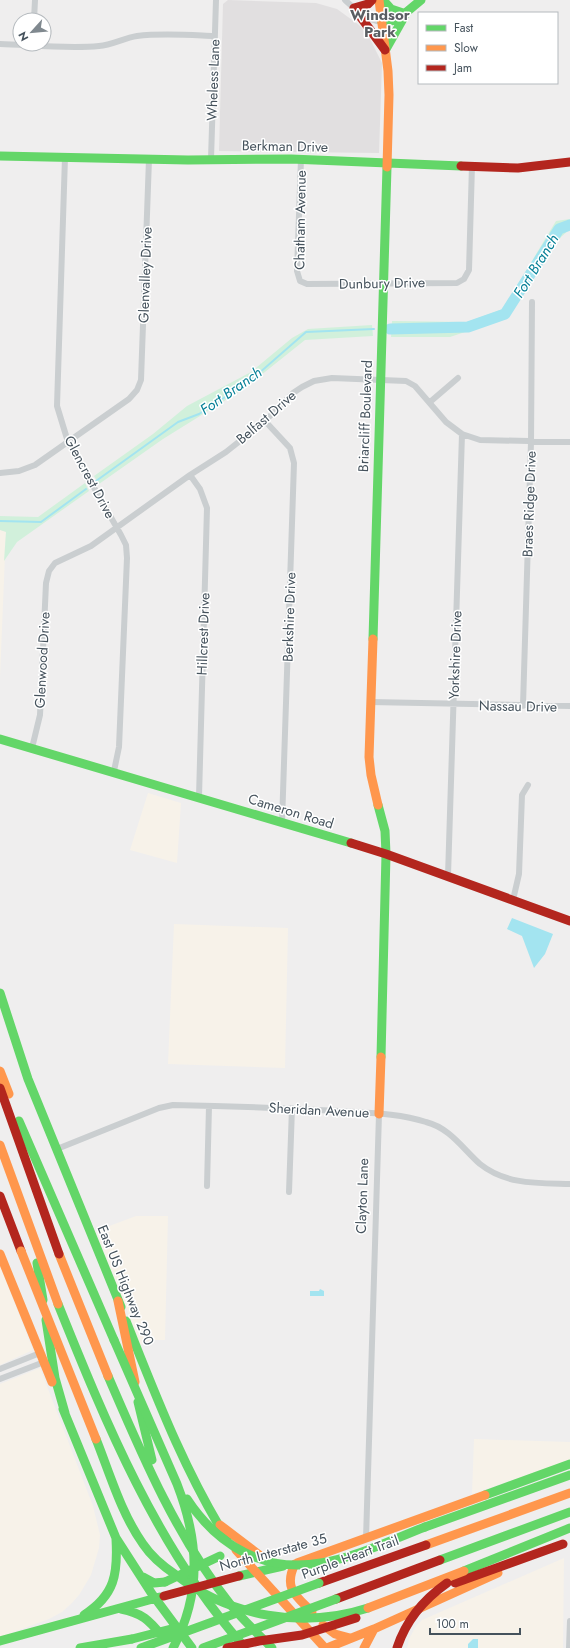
<svg xmlns="http://www.w3.org/2000/svg" width="570" height="1648" viewBox="0 0 570 1648" font-family="Jost,sans-serif">
<style>
.commercial{fill:#f7f2e9}
.education{fill:#e1dfe0}
.green{fill:#d1f0db}
.water{fill:#a3e4f0}
.lines{fill:none;stroke-linecap:round;stroke-linejoin:round}
.stream{stroke:#a3e4f0;stroke-width:2}
.river{stroke:#a3e4f0;stroke-width:11}
.street{stroke:#caced0;stroke-width:6}
.fast{stroke:#63d668;stroke-width:9}
.slow{stroke:#ff974d;stroke-width:9}
.jam{stroke:#b3261e;stroke-width:9}
.fast-bridge{stroke:#63d668;stroke-width:9}
.slow-bridge{stroke:#ff974d;stroke-width:9}
.jam-bridge{stroke:#b3261e;stroke-width:9}
.labels{text-anchor:middle;dominant-baseline:central;stroke-width:3;stroke-linejoin:round;paint-order:stroke}
.street-label{font-size:14px;fill:#45525c;stroke:#fff}
.neighbourhood-label{font-size:15px;font-weight:bold;fill:#5a5e63;stroke:#fff}
.water-label{font-size:15px;font-style:italic;fill:#068097;stroke:#fff}
</style>
<rect width="100%" height="100%" fill="#efeeee"/>
<path class="commercial" d="M0,530L6,531L0,677Z
M148,793L181,803L177,863L130,850Z
M174,924L288,928L285,1068L168,1064Z
M136,1216H168L165,1340H152L141,1345L96,1231Z
M0,1266L33,1350L0,1365Z
M40,1368L93,1506L100,1535L99,1548L91,1575L79,1595L71,1604L62,1612L49,1619L0,1637V1384Z
M474,1439L570,1442V1460L472,1494Z
M564,1558L563,1648H407L409,1639L416,1626L422,1620Z"/>
<path class="education" d="M228,0L316,3L337,9L359,25L368,35L382,63L379,153L219,151L223,4Z"/>
<path class="green" d="M570,219V229L561,237L504,319L450,337H391L392,321L467,322L503,309L556,221Z
M372,325L373,336L305,340L245,388L163,439L99,484L94,476L153,434L187,406L251,372L292,338L308,329Z
M85,483L89,491L17,542L4,561L6,532L0,530V516L38,517Z"/>
<path class="water" d="M512,918L553,934L545,954L534,968L522,936L507,929Z
M320,1289L324,1291V1296H310V1291H319Z
M473,1639H478V1648H468V1644Z"/>
<g class="lines">
<path class="stream" d="M96,481L178,422L199,414L250,381L306,332L374,329
M0,521L41,522L86,489"/>
<path class="river" d="M390,329L468,327L505,314L559,229L570,225"/>
<path class="street" d="M345,0C357,11 366,20 382,22
M34,20L35,0
M0,44C31,45 68,49 99,46C112,45 124,38 137,36C162,33 189,35 214,36
M65,157L57,406L68,442L121,535L126,545L127,558L119,747L114,771
M211,159L216,0
M301,159L297,271L300,281L307,284L457,283L464,279L469,270L472,165
M430,402L458,378
M265,421L290,448L294,463L282,823
M0,473L19,471L35,465L129,399L137,390L141,380L149,159
M190,475L200,489L207,508L199,797
M370,702L570,706
M523,706L531,442L532,302
M32,748L40,715L46,583L49,571L55,563L91,546L190,475L226,452L265,421L293,393L302,387L314,381L332,378L406,381L415,386L446,422L462,434L480,440L570,442
M448,876L462,434
M513,900L519,874L522,795L528,785
M57,1149L159,1108L173,1105C228,1106 284,1108 339,1111C368,1113 398,1113 426,1122C450,1128 463,1149 480,1164C506,1185 539,1183 570,1184
M207,1186L209,1106
M289,1192L292,1108
M0,1369L40,1353
M0,1379L44,1362
M366,1539L379,1114
M569,1648L570,1621"/>
<path class="fast" d="M383,0L391,9L406,14
M382,22L397,20L421,0
M386,49L404,17
M0,156L188,160L291,159L461,166
M373,639L387,167
M0,739L351,843
M378,805L385,831L386,854L381,1057
M0,993L28,1079L121,1307
M19,1121L114,1340
M37,1263L43,1300
M58,1304C105,1421 157,1548 241,1643
M46,1320L55,1378L65,1413
M126,1321C156,1396 184,1470 227,1539
M108,1376C142,1455 176,1536 230,1604C243,1620 258,1634 272,1648
M138,1402L152,1460
M63,1409L116,1538L152,1594L192,1648
M485,1495L570,1464
M425,1527L570,1475
M440,1560L570,1512
M464,1571L570,1528
M239,1576L283,1566
M143,1577L154,1583L165,1582
M121,1609C142,1613 149,1620 162,1636
M84,1615C115,1595 118,1574 116,1539
M0,1641L160,1597
M80,1648L132,1639"/>
<path class="slow" d="M379,0L388,71L389,95L387,167
M373,639L369,757L371,775L378,805
M0,1071L9,1094
M379,1114L381,1057
M0,1145L58,1304
M0,1254L52,1382
M59,1254L108,1376
M118,1301L135,1382
M220,1525L262,1557
M426,1545L570,1493
M236,1550L325,1648
M297,1563L485,1495
M295,1564C283,1588 296,1596 312,1612
M323,1625L335,1634L350,1638
M327,1648L374,1629L498,1573
M364,1648L374,1629"/>
<path class="jam" d="M372,0L368,4L354,8L385,50
M461,166L518,168L570,162
M351,843L386,854L570,921
M0,1088L59,1254
M0,1196L21,1251
M319,1583L426,1545
M455,1583L563,1544
M336,1599L440,1560"/>
<path class="fast-bridge" d="M114,1340L177,1484C199,1541 202,1593 173,1648
M96,1439C110,1474 121,1513 143,1544C151,1556 164,1567 176,1575C230,1617 303,1629 368,1608
M187,1499C218,1546 264,1573 321,1563C357,1557 391,1540 425,1527
M165,1582L220,1556
M132,1639L175,1628
M141,1648L319,1583
M203,1648L336,1599"/>
<path class="slow-bridge" d="M21,1251L96,1439
M368,1608L464,1571"/>
<path class="jam-bridge" d="M164,1596L239,1576
M227,1648L259,1641L302,1635L356,1618
M397,1648C406,1620 423,1600 447,1583"/>
</g>
<g class="labels">
<g class="street-label">
<text transform="translate(213 80) rotate(-88)">Wheless Lane</text>
<text transform="translate(285 146) rotate(1)">Berkman Drive</text>
<text transform="translate(300 220) rotate(-89)">Chatham Avenue</text>
<text transform="translate(145 275) rotate(-88)">Glenvalley Drive</text>
<text transform="translate(382 283) rotate(-1)">Dunbury Drive</text>
<text transform="translate(365 416) rotate(-88)">Briarcliff Boulevard</text>
<text transform="translate(266 417) rotate(-41)">Belfast Drive</text>
<text transform="translate(90 477) rotate(62)">Glencrest Drive</text>
<text transform="translate(529 504) rotate(-88)">Braes Ridge Drive</text>
<text transform="translate(289 617) rotate(-88)">Berkshire Drive</text>
<text transform="translate(203 634) rotate(-88)">Hillcrest Drive</text>
<text transform="translate(455 655) rotate(-88)">Yorkshire Drive</text>
<text transform="translate(42 660) rotate(-87)">Glenwood Drive</text>
<text transform="translate(518 706) rotate(1)">Nassau Drive</text>
<text transform="translate(291 811) rotate(17)">Cameron Road</text>
<text transform="translate(319 1110) rotate(3)">Sheridan Avenue</text>
<text transform="translate(362 1196) rotate(-88)">Clayton Lane</text>
<text transform="translate(126 1285) rotate(68)">East US Highway 290</text>
<text transform="translate(273 1552) rotate(-15)">North Interstate 35</text>
<text transform="translate(350 1557) rotate(-20)">Purple Heart Trail</text>
</g>
<g class="neighbourhood-label">
<text x="380" y="15">Windsor<tspan x="380" dy="17">Park</tspan></text>
</g>
<g class="water-label">
<text transform="translate(536 266) rotate(-58)">Fort Branch</text>
<text transform="translate(231 391) rotate(-35)">Fort Branch</text>
</g>
</g>
<rect x="418" y="12" width="140" height="72" fill="#ffffff" stroke="#b5babe"/>
<rect x="426" y="25" width="20" height="6" fill="#63d668" stroke="#b5babe"/>
<text x="454" y="32" font-size="12" fill="#45525c">Fast</text>
<rect x="426" y="45" width="20" height="6" fill="#ff974d" stroke="#b5babe"/>
<text x="454" y="52" font-size="12" fill="#45525c">Slow</text>
<rect x="426" y="65" width="20" height="6" fill="#b3261e" stroke="#b5babe"/>
<text x="454" y="72" font-size="12" fill="#45525c">Jam</text>
<g transform="translate(32 32) rotate(243)"><circle r="19" fill="#ffffff" stroke="#b5babe"/>
<path d="M0-3L7 15L0 10L-7 15Z" fill="#80898f"/>
<text y="-6" font-size="11" font-weight="bold" text-anchor="middle" fill="#45525c">N</text>
</g>
<path d="M430 1628v6h90v-6" fill="none" stroke="#45525c" stroke-width="2"/>
<text x="436" y="1628" font-size="12" fill="#45525c" stroke="#ffffff" stroke-width="3" paint-order="stroke">100 m</text>
</svg>
